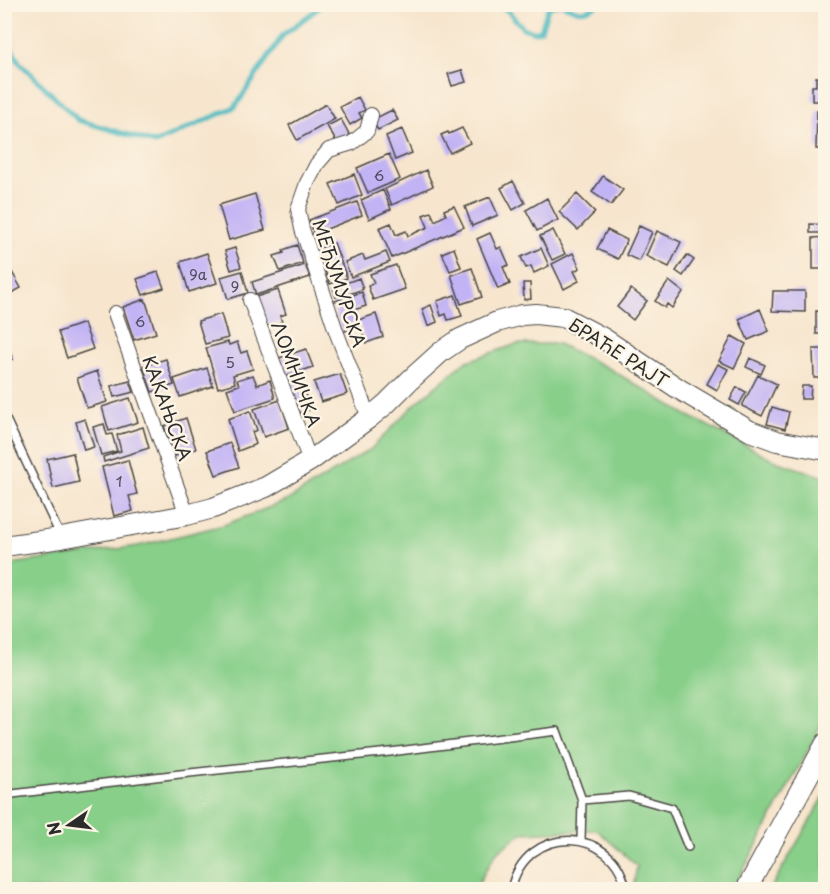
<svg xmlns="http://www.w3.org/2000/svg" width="830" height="894" viewBox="0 0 830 894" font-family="'Playpen Sans',sans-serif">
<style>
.green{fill:#88cf8a;stroke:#5a7d5a;stroke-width:1.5}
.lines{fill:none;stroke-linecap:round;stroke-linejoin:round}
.stream{stroke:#4ab9c0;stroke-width:5}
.building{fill:#c2b3f5}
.lane-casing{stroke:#4a4743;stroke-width:10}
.street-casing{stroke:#4a4743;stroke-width:16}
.secondary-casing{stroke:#4a4743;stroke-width:22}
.lane{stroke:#fff;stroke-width:7}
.street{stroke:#fff;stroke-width:14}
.secondary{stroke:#fff;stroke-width:20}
.labels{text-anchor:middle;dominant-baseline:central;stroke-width:5;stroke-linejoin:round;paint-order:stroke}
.number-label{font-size:15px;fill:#514d5e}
.street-label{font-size:18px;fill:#2b2b2b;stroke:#fcf5e5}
</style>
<rect width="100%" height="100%" fill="#fcf5e5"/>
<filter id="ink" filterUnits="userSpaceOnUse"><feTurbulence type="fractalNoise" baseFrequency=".0167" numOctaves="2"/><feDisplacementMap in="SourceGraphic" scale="12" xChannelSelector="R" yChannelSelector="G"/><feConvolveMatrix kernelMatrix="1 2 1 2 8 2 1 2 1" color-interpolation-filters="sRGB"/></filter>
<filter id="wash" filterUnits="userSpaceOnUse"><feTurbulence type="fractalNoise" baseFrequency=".008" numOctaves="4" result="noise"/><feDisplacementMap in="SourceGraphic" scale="24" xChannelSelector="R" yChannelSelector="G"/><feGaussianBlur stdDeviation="1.35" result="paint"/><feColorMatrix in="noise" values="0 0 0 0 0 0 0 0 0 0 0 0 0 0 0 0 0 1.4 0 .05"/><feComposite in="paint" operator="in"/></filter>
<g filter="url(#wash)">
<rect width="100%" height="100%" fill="#f7e5cd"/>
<path class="green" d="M517,344H558L610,369L685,414L778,462L825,477V715L814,739L733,889H633L637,866L597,830L522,833L496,853L475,889H5L4,565L138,546L224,525L288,500L371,449L415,404L465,362Z
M825,795V889H770Z"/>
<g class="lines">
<path class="stream" d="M496,4L507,10L523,28L534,32L541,30L548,8L559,4
M562,4C578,12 584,14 598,4
M4,35L19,62L78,120L155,143L235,107L283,35L324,4"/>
</g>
<g id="blocks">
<path class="building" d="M462,70L466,82L452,86L448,74Z
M816,77H826V101H812V86H816Z
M358,97L365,110L359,113L362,118L350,125L340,107Z
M326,104L335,119L297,140L289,125Z
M392,110L398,120L378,130L372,120Z
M817,111H826V149H816Z
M341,119L350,136L337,143L327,126Z
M462,128L470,143L450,153L441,135L448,132L449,134Z
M402,129L412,153L395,160L386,136Z
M389,154L400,179L368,193L357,168Z
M426,170L433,186L392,205L385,189Z
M354,174L362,195L339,205L330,184Z
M603,176L623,190L611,205L592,192Z
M513,181L525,203L513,210L501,188Z
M383,190L391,209L369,219L361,200Z
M255,194L265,230L229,240L219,205Z
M577,194L595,212L578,230L559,212Z
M490,197L498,215L472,226L465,207Z
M547,198L558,220L537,231L526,210Z
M357,202L362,215L314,234L309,220Z
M454,206L464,227L392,258L379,228L391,223L396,235L406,231L408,236L428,227L423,215L431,212L435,221L446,215L444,210Z
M810,224L826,225V233H810Z
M639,226L652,232L639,261L626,255Z
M553,230L565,254L552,260L540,236Z
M607,230L627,240L618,259L597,249Z
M657,231L681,242L669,267L646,256Z
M490,233L497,249L501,247L509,265L503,267L510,284L498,289L477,239Z
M826,237V269H813V238Z
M334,243L347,278L330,284L317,249Z
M297,245L303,263L280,271L274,256L284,253L283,250Z
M235,248L241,267L231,270L225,251Z
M454,248L461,267L450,271L442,253Z
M541,248L549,266L534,273L531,266L526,268L521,257Z
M386,252L390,262L351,277L345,262L363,255L365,260Z
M207,253L217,283L189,292L180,262Z
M573,253L580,268L574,271L579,281L564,289L552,264Z
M687,255L694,260L683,276L676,271Z
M4,258L21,288L4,297Z
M305,265L310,277L256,295L252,282Z
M396,265L405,289L373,300L368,286L374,283L370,274Z
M472,268L482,297L461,304L451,275Z
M242,271L248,293L228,299L221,277Z
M158,272L164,288L143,295L137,279Z
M359,278L363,289L347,295L346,293L336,297L333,288Z
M669,281L683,292L672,308L667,304L665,308L655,301Z
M523,283H530L531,299L524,300Z
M631,289L647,301L633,320L617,307Z
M278,290L286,314L280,316L282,322L265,327L256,297Z
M773,291H805V312L772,311Z
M362,292L366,306L354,310L359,326L342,332L332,302Z
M455,295L462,316L448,320L446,314L441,316L437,301Z
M145,299L156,333L134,340L123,307Z
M431,305L437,322L428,326L422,309Z
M760,309L769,331L748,340L739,319Z
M816,311L826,312V334H816Z
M221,314L228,338L205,344L198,321Z
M376,314L383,337L366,343L358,320Z
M84,323L93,349L67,358L58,332Z
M732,336L746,344L734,368L719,361Z
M4,339L13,359L4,362Z
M228,342L229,345L237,342L241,353L247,351L253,369L233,375L235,383L218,388L206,348Z
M306,349L313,367L282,378L276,359Z
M813,349H826V378H814Z
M750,358L765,365L761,374L746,367Z
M166,359L174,385L152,392L143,366Z
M718,364L728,369L717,390L707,384Z
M207,368L213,386L180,397L174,379Z
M97,371L107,402L87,408L77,378Z
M340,374L347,394L321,402L314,382Z
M253,375L257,385L270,380L275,398L235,411L227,389L239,385L237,380Z
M298,375L311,409L297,414L284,380Z
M758,375L777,384L762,416L742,406Z
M130,381L134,392L114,397L111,386Z
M802,386H811L810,399H801Z
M737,387L746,392L739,405L730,400Z
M130,398L138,422L109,431L102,407Z
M280,400L289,428L264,437L254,409Z
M772,407L789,412L785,429L767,424Z
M250,411L257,430L252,432L256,444L238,451L228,419Z
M186,418L196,449L175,456L164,426Z
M85,419L94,447L84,450L76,422Z
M104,424L107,435L112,434L117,451L101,455L93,427Z
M143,427L149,448L104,462L103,457L121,451L117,435Z
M230,443L239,467L216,475L207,451Z
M73,453L79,482L53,488L47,459Z
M128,460L137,494L129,496L133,511L114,516L102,467Z"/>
</g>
</g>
<g filter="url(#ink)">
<use href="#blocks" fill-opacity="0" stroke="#4a4743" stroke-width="1.5"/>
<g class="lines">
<defs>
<path id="lane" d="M4,415L60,535
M4,795L180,774L390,752L557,731L582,800L581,841
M582,800L629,796L672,808L688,847
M511,890C525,822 616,826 626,890"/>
<path id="street" d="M250,300L310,461
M115,313L187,515
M369,418L336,331L302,229L298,209L307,183L317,164L329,150L352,143L367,131L371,115"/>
<path id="secondary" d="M4,546L61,538L187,515L213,508L266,487L310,461L369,418L386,404L410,380L441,352L460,339L497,322L522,315L536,314L563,317L603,338L679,389L750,431L777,441L826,450
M746,890L826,743"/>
</defs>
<use href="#lane" class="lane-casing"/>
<use href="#street" class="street-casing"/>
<use href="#secondary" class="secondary-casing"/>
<use href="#lane" class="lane"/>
<use href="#street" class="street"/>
<use href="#secondary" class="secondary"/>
</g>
</g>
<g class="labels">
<g class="number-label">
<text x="379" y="174">6</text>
<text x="198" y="273">9a</text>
<text x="235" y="285">9</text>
<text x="140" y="320">6</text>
<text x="230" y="361">5</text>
<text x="119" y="480">1</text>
</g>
<g class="street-label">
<text transform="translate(340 283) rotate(72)">МЕЂУМУРСКА</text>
<text transform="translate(619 352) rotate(32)">БРАЋЕ РАЈТ</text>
<text transform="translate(297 374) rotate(70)">ЛОМНИЧКА</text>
<text transform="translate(168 408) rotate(70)">КАКАЊСКА</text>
</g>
</g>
<rect width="830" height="894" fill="none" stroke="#fcf5e5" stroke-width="24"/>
<g transform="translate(69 825) rotate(256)" stroke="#fcf5e5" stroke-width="4.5" paint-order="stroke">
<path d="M0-4.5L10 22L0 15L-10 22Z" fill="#2b2b2b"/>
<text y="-9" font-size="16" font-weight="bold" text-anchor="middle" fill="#2b2b2b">N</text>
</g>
</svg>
